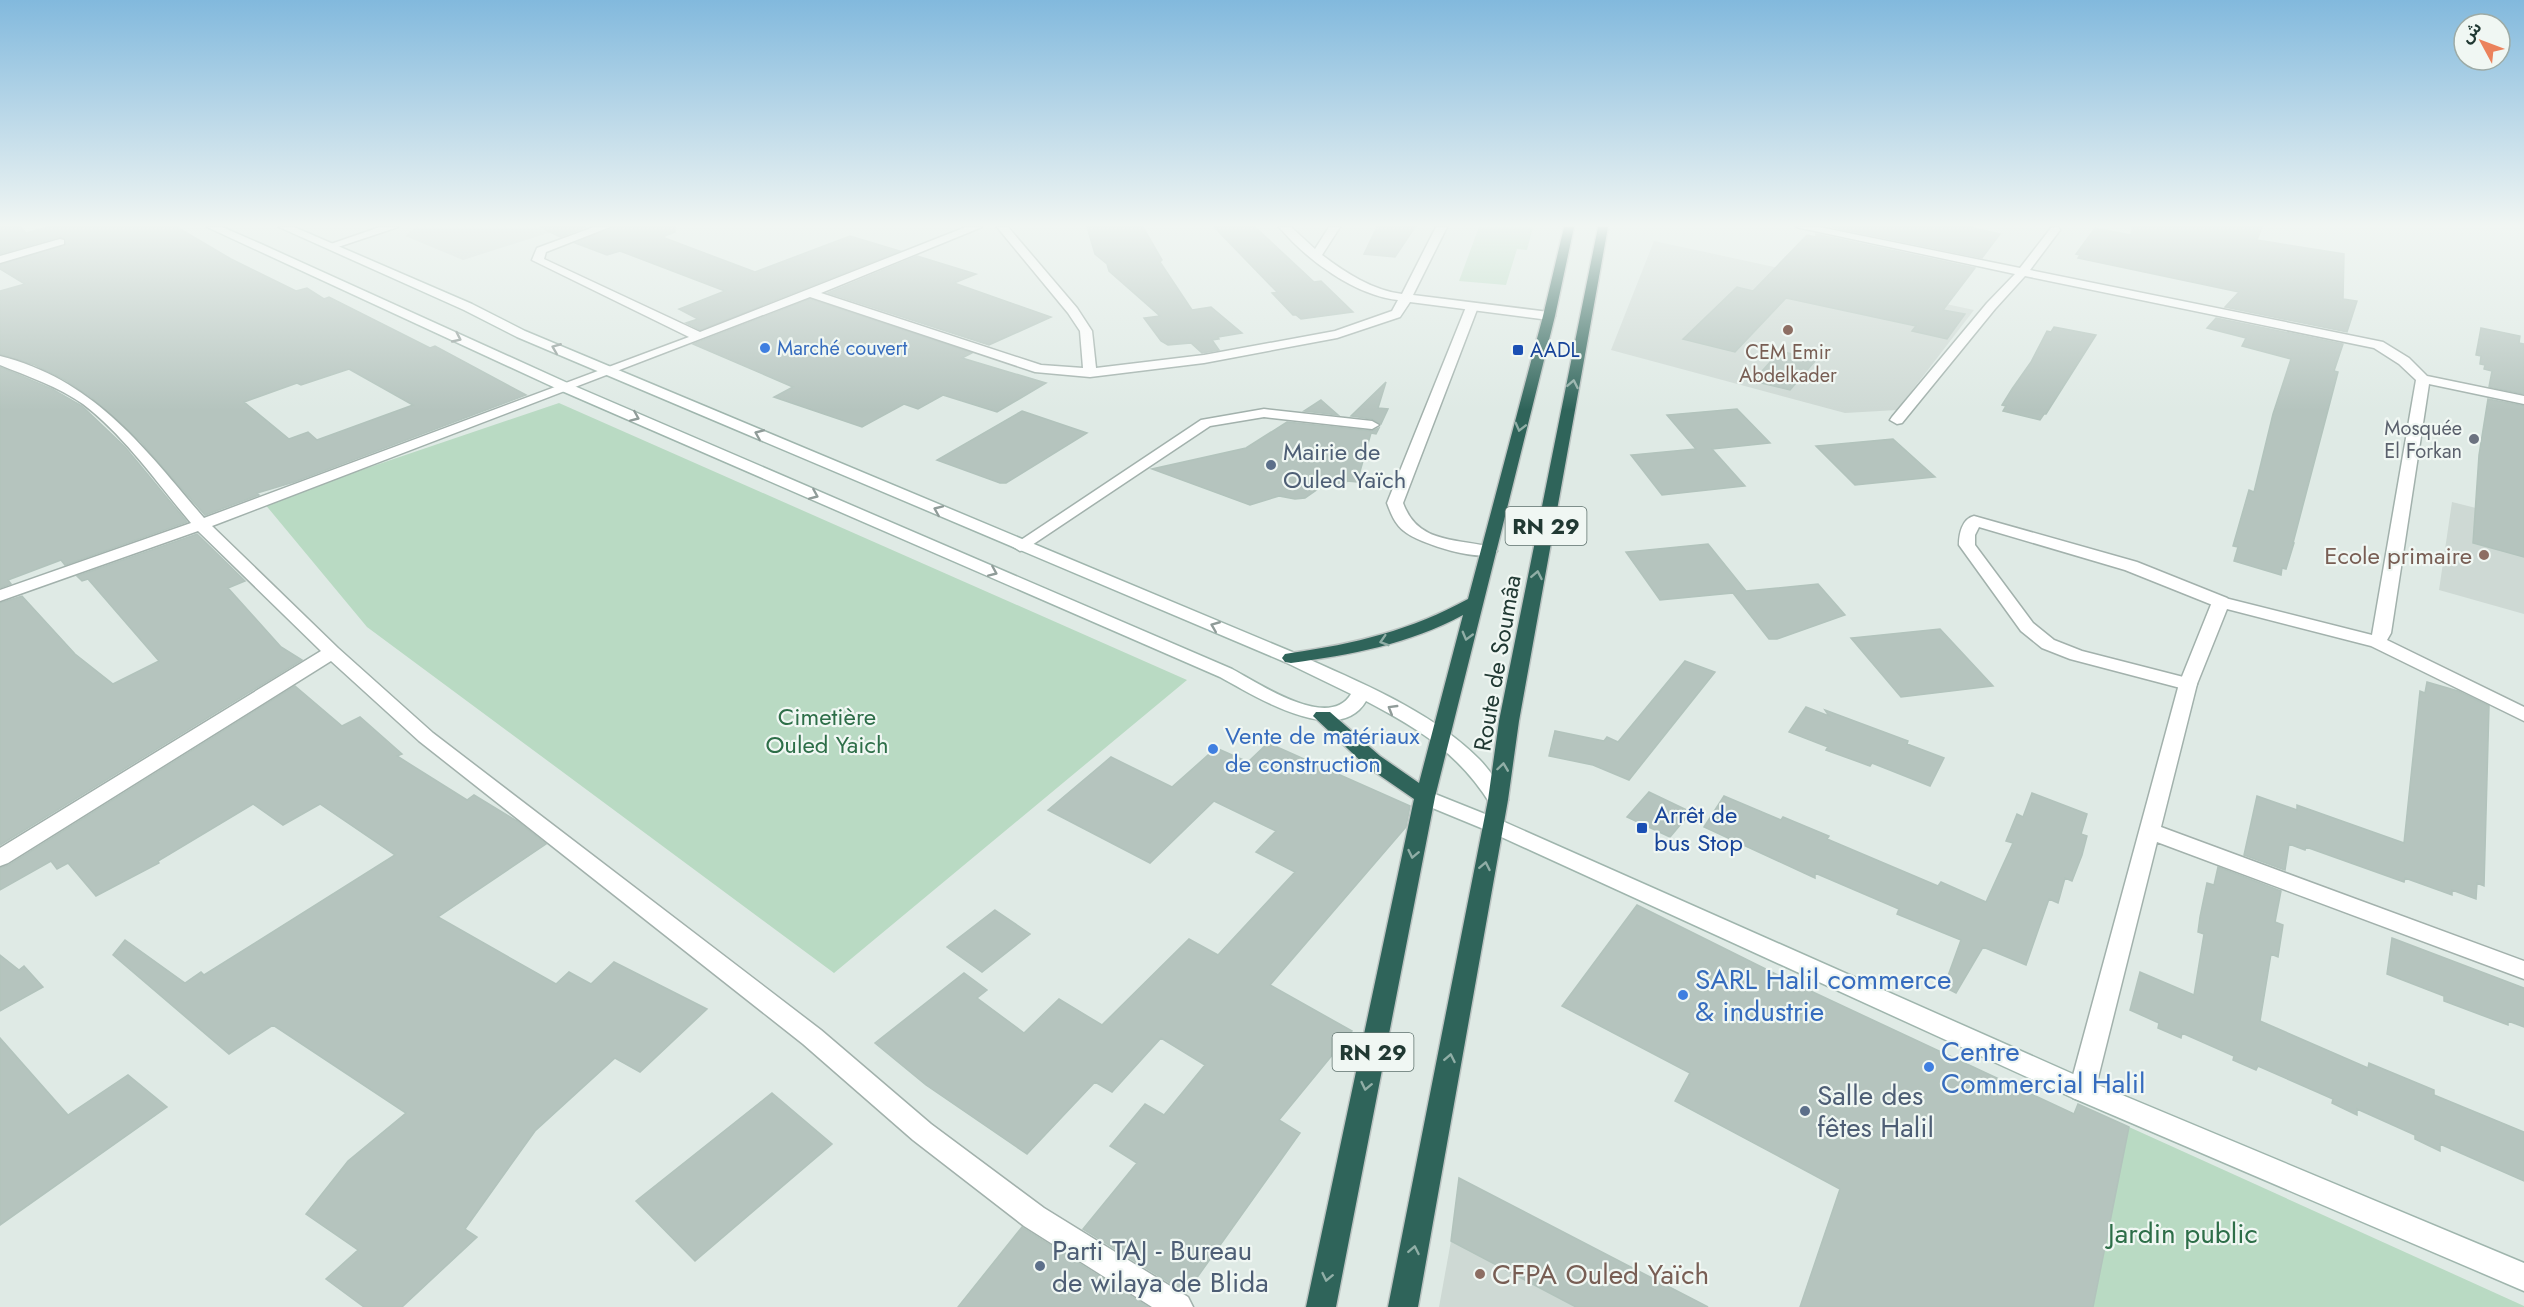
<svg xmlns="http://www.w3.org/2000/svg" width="2524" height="1307" viewBox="0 0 2524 1307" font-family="Jost,'Noto Sans Arabic',sans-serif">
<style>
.built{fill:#ced9d4}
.green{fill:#b9dac3}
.building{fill:#b5c4be;stroke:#b2c3bc;stroke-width:1.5;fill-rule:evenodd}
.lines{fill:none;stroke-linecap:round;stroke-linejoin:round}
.lane-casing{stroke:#a2b1ac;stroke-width:3}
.street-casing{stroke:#a2b1ac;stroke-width:3}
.secondary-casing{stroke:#9fb5ad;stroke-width:3}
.highway-casing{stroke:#bcc4c2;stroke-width:3}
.lane{fill:#fff;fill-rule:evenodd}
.street{fill:#fff;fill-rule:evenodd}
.secondary{fill:#fff;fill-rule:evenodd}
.highway{fill:#2f645a;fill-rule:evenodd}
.oneway{stroke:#909c99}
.oneway2{stroke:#90aea6}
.education-dot{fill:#8d6e63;stroke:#f0f7f3;stroke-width:2}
.shop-dot{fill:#3f7fe0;stroke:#f0f7f3;stroke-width:2}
.transit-dot{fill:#1a4fb4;stroke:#f0f7f3;stroke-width:2}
.worship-dot{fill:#6b7280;stroke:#f0f7f3;stroke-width:2}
.service-dot{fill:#5c6f8a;stroke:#f0f7f3;stroke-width:2}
.labels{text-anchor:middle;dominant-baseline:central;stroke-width:4.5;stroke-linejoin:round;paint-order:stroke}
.far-shop-label{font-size:20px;fill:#366cbe;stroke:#f0f7f3;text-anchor:start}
.far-transit-label{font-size:20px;fill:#164399;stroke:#f0f7f3;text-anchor:start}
.far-education-label{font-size:20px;fill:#785e54;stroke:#f0f7f3}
.far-worship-label{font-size:20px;fill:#5b616d;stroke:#f0f7f3;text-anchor:end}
.shield{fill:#f0f7f3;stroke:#5f726d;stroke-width:1.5}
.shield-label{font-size:22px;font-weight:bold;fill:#213933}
.service-label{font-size:24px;fill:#4e5e75;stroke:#f0f7f3;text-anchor:start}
.education-label{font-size:24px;fill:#785e54;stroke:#f0f7f3;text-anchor:end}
.street-label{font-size:24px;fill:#213933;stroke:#f0f7f3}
.park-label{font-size:24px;fill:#2d6e48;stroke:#f0f7f3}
.shop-label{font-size:24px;fill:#366cbe;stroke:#f0f7f3;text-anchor:start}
.transit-label{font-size:24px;fill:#164399;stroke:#f0f7f3;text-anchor:start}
.near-shop-label{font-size:28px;fill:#366cbe;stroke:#f0f7f3;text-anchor:start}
.near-service-label{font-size:28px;fill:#4e5e75;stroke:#f0f7f3;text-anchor:start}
.near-park-label{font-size:28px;fill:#2d6e48;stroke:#f0f7f3}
.near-education-label{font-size:28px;fill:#785e54;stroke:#f0f7f3;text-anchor:start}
</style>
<rect width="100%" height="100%" fill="#dfeae5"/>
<path class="built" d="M416,227H567L463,260L405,236Z
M1654,241L1974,310L1897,410L1845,413L1611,350Z
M2452,502L2524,520V614L2439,590Z
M1451,1241L1580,1307H1439Z"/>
<path class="green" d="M1479,227H1533L1527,250L1517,249L1506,285L1459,281Z
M559,403L1187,680L834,973L367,627L264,503Z
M2129,1127L2524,1306V1307H2093Z"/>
<path class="building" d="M0,227H21L26,233L48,227H177L231,259L296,291L307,288L324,299L329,297L430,348L435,346L526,395L294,482L257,493L259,495L205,515L140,441L92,398L65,380L35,365L0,354V291L25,284L0,269V265L66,244V239L59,237L0,254ZM349,369L413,405L317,440L308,432L289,439L244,402L297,383L301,385Z
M540,227H586L560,237Z
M612,227H675V232L662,237L755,272L850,236L900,251L700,330L686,323L698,319L679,309L725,291L620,251L607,255L575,243Z
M1087,227H1143L1162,260L1160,262L1192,310L1211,307L1242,333L1218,337L1219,339L1212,340L1219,350L1202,353L1191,343L1168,345L1161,341L1144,318L1160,316L1109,271L1107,264L1095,254Z
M1214,227H1255L1314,282L1321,281L1353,312L1301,319L1296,315H1293L1272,293L1277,292Z
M1377,227H1415L1395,257L1364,254Z
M1832,227H1970L2000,234L1982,258Z
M2132,227H2262L2257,240L2344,254L2343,299L2357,301L2347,332L2225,307L2239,292L2078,258L2080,255L2076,254L2095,228L2131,235Z
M1816,234L1975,268L1943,310L1965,314L1947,339L1912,331L1916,326L1786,298L1735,352L1683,339L1737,287L1753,291L1807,235L1816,237Z
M917,256L976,274L954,283L1051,317L989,345L828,293Z
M810,299L972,353L962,358L1046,383L997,412L943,395L918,409L904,404L862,427L774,397L793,387L693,344Z
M2216,318L2343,344L2334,371L2338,372L2293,543H2294L2286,569L2282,568L2281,575L2234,561L2238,547L2233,546L2249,490L2254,492L2273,414L2291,359L2242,346L2246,338L2207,328Z
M2054,327L2096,335L2046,414H2044L2040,420L2003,411L2006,406L2002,405L2012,389L2031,362L2047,331L2051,332Z
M2481,328L2520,336L2519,343L2524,344V394L2489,387L2492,371L2484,369L2485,365L2480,364L2481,356L2476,355Z
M1780,351L1816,360L1790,390L1753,381Z
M0,367L52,389L82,406L125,447L187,522L65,565L61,560L8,580L11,584L0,588Z
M1386,382L1378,408L1388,409L1381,424L1372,419L1351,416Z
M2488,399L2524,406V557L2473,543L2479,455Z
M1321,400L1338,415L1304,411Z
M1737,409L1770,443L1712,449L1745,486L1662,495L1631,455L1696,449L1667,415Z
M1022,411L1087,433L1006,483H1000L937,460Z
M1287,422L1372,431L1379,428L1376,434L1371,433L1357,482L1347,481L1346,483L1321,487L1305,498L1295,499L1279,496L1250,505L1152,469L1246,448Z
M1893,439L1935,477L1855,485L1816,446Z
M197,534L245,581L228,588L281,647L302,660L0,845V603L22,596L75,654L113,684L159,661L88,579L82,581L77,576Z
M1708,544L1746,591L1818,584L1845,615L1777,639H1769L1733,593L1660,600L1626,552Z
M1940,629L1993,686L1901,697L1851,638Z
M1685,661L1715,672L1629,780L1593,765L1549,756L1555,731L1604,741L1607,737L1618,742Z
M2427,682L2458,691L2489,706L2484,886L2477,883L2476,899L2452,890V895L2405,878L2404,882L2306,847L2305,850L2289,844L2285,870L2244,855L2257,796L2297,810V805L2404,843L2420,691L2425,693Z
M295,686L342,726L360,717L402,754L397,756L467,800L474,795L517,821L546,844L438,917L556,984L569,972L591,984L614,962L707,1009L640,1072L615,1058L535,1131L465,1229L477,1237L402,1307H364L326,1279L358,1250L306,1214L348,1161L406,1113L273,1025L229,1054L113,955L125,940L185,983L201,972L204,975L395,855L320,804L283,825L253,804L158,861L159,863L96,896L68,863L57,869L51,861L0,890V868L9,865Z
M1806,707L1829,716L1825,710L1908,741L1907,744L1944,758L1930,786L1872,763L1870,766L1826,750L1828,747L1789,732Z
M1268,743L1410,806L1406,827L1270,985L1352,1031L1279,1120L1300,1133L1186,1293L1083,1229L1137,1163L1110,1146L1145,1104L1164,1115L1205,1065L1161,1038L1112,1092L1095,1082L1027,1154L926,1085L875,1043L964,973L987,990L977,998L1024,1033L1059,999L1102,1025L1189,939L1218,955L1295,872L1256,852L1276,831L1214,801L1150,863L1048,810L1111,757L1172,787L1216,748L1248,762Z
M1649,792L1691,812L1670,837L1627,817Z
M2032,793L2087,814L2081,834L2087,836L2082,855L2072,881L2065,878L2058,903L2049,899L2026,965L1983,947L1956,993L1944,987L1961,940L1897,914L1899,909L1815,873V878L1704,827L1724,796L1781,820L1783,817L1829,836L1827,839L1938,886L1941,882L1986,902L2013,843L2006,841L2017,814L2023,817Z
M2218,867L2281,891L2275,922L2283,925L2278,957L2271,954L2260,1021L2368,1068L2369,1063L2434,1090V1095L2524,1132V1181L2440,1144V1151L2415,1139V1135L2357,1109V1115L2332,1103L2333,1099L2258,1066L2256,1070L2233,1060L2234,1056L2182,1033L2181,1038L2158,1028L2159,1023L2130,1010L2140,972L2194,995L2204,934L2198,932L2200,917L2207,883L2214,885Z
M1637,905L1800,986L2074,1114L2078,1104L2129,1127L2093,1307H1800L1840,1189L1675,1101L1690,1073L1562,1006Z
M995,910L1030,934L982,972L947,947Z
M2392,938L2524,988V1027L2508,1021V1025L2444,1001V996L2387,974Z
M0,955L19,970L24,966L43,987L0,1011Z
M0,1038L68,1115L128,1075L167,1107L0,1225Z
M772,1093L832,1144L695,1261L636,1201Z
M1459,1178L1708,1307H1576L1451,1241Z
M1022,1227L1023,1228L1148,1307H958Z"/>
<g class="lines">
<defs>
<path id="lane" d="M1472,303L1478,307L1403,503C1418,545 1458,538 1495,548L1497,551C1486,565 1417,543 1404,531C1395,524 1391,514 1387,503L1466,307Z
M1264,409L1372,421L1379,425L1372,429L1264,417L1210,426L1026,549L1020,551L1012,546L1201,420Z
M1974,516L2137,562L2227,598L2230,602L2227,606H2215L2125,570L1979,527L1975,535V545L2033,623L2054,640L2082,651L2195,680L2197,684L2195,688L2188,690L2070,659L2042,648L2021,631L1959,545C1959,534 1962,519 1974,516Z"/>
<path id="street" d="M380,227H398L335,248H327L325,246Z
M594,227H610L546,252L544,259L700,332L966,227H982L821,293L1041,365L1083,368L1080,331L1068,313L997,227H1008L1077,308L1092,331L1096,368L1204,355L1335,331L1392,311L1398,300C1354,295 1307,260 1279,227H1291L1315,249L1329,227H1340L1322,255C1346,273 1372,290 1402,294L1436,227H1447L1413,295L1549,312L1555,316L1549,320L1410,302L1400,317L1337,338L1204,363L1090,377L1035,372L810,297L212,526L338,648L433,733L821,1030L931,1124L1044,1208L1188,1297L1193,1307H1152L1024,1226L913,1140L803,1044L419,741L331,661L8,863L0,866V848L321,651L198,531L0,601V590L191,523C157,483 125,436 83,404C59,387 27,376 0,365V356C95,380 144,448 204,518L689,337L532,260L537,248Z
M1796,227H1819L2020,268L2051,228L2058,227L2060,230L2030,270L2383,342L2409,358L2427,376L2524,396V404L2429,384L2391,633L2387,640L2524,707V721L2371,646L2227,609L2197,684L2161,827L2524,961V979L2157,842L2095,1090L2091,1098L2082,1101L2073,1098L2069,1090L2179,684L2212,602L2215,598L2221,597L2372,635L2416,380L2399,364L2374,348L2025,276L1995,309L1902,423L1897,424L1890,420L1892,417L1987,303L2015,274Z
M60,239L64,240V244L0,263V256Z"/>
<path id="secondary" d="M207,227H222L261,244L572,385L1232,669C1260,684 1329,731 1351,694L1285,662L517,337L464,310L279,227H294L472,304L525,331L1297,654C1359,682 1430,710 1479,759C1491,771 1500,786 1508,800L1505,805L1498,807L1491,805C1459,753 1419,729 1366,701C1338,749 1253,695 1220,677L562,391Z
M1425,790L1500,820L2091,1082L2524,1263V1291L2073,1098L1486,830L1418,802L1415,797L1418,792Z"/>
<path id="highway" d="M1564,227H1574L1555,316L1435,797L1336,1307H1306L1414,799L1366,766L1313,716L1316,712H1330L1380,756L1419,783L1463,615C1410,644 1350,655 1291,663L1285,662L1282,658L1285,654L1291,653C1354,644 1412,630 1468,599L1543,316Z
M1598,227H1608L1519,721L1508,800L1418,1307H1388L1488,800L1499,721Z"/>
</defs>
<use href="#lane" class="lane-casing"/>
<use href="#street" class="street-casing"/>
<use href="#secondary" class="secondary-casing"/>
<use href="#highway" class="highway-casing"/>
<use href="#lane" class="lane"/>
<use href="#street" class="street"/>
<use href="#secondary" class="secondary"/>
<use href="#highway" class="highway"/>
</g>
<defs><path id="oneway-chevron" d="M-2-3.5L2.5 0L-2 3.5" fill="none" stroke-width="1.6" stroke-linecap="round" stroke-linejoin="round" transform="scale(1.5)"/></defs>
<g class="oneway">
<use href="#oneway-chevron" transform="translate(457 338) rotate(25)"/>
<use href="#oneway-chevron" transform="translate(556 348) rotate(-158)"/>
<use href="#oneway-chevron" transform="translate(635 417) rotate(23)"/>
<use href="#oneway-chevron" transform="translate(759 434) rotate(-157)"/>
<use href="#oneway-chevron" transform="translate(814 495) rotate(23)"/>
<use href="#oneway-chevron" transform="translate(938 510) rotate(-157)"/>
<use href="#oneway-chevron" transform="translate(993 572) rotate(23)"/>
<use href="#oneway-chevron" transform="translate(1215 626) rotate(-158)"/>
<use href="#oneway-chevron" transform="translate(1392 709) rotate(-149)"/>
</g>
<g class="oneway2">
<use href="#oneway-chevron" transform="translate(1573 384) rotate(-79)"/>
<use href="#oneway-chevron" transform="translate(1520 427) rotate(104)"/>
<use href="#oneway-chevron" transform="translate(1537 575) rotate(-79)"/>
<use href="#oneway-chevron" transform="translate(1467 636) rotate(105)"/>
<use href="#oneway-chevron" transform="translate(1384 641) rotate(163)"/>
<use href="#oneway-chevron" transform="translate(1503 767) rotate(-82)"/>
<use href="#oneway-chevron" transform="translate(1413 854) rotate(102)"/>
<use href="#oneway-chevron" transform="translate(1485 866) rotate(-79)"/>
<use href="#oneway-chevron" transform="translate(1450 1058) rotate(-79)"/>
<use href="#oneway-chevron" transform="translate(1366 1086) rotate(102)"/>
<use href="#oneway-chevron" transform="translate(1414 1250) rotate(-79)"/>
<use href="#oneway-chevron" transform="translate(1327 1277) rotate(102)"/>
</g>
<linearGradient id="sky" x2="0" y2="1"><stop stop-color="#82b9dd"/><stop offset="0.55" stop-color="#f1f6f3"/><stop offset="1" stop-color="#f1f6f3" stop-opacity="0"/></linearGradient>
<rect width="2524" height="410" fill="url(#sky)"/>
<g class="education-dot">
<circle cx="1788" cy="330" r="6"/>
<circle cx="2484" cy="555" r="6"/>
<circle cx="1480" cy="1274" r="6"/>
</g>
<g class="shop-dot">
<circle cx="765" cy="348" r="6"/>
<circle cx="1213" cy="749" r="6"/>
<circle cx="1683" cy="995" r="6"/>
<circle cx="1929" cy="1067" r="6"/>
</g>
<g class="transit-dot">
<rect x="1512" y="344" width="12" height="12" rx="3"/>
<rect x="1636" y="822" width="12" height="12" rx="3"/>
</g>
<circle class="worship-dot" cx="2474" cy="439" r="6"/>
<g class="service-dot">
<circle cx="1271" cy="465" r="6"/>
<circle cx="1805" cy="1111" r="6"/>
<circle cx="1040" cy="1266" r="6"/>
</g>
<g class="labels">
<g class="far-shop-label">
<text x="777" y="348">Marché couvert</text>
</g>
<g class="far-transit-label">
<text x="1530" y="350">AADL</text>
</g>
<g class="far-education-label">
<text x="1788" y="352">CEM Emir<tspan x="1788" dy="23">Abdelkader</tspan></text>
</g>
<g class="far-worship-label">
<text x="2462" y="428">Mosquée<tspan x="2462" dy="23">El Forkan</tspan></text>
</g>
<g class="shield">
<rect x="1505.5" y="507" width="81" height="38" rx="4.5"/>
<rect x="1332.5" y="1033" width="81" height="38" rx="4.5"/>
</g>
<g class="shield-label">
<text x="1546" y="526">RN 29</text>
<text x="1373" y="1052">RN 29</text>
</g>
<g class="service-label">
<text x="1283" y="451">Mairie de<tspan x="1283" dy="28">Ouled Yaïch</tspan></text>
</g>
<g class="education-label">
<text x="2472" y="555">Ecole primaire</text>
</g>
<g class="street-label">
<text transform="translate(1497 663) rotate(-80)">Route de Soumâa</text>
</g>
<g class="park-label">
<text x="827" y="716">Cimetière<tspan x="827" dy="28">Ouled Yaich</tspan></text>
</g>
<g class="shop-label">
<text x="1225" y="735">Vente de matériaux<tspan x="1225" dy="28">de construction</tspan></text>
</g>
<g class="transit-label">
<text x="1654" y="814">Arrêt de<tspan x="1654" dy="28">bus Stop</tspan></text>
</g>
<g class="near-shop-label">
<text x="1695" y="979">SARL Halil commerce<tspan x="1695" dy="32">&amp; industrie</tspan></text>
<text x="1941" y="1051">Centre<tspan x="1941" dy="32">Commercial Halil</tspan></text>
</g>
<g class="near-service-label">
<text x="1817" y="1095">Salle des<tspan x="1817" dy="32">fêtes Halil</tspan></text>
<text x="1052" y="1250">Parti TAJ - Bureau<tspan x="1052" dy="32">de wilaya de Blida</tspan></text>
</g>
<g class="near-park-label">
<text x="2183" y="1233">Jardin public</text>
</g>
<g class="near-education-label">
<text x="1492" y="1274">CFPA Ouled Yaïch</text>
</g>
</g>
<g transform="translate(2482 42) rotate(311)"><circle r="28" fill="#f0f7f3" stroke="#9daba6" stroke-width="1.5"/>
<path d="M0-4.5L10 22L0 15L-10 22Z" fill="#eb825c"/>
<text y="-9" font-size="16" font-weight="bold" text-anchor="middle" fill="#213933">ش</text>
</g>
</svg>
